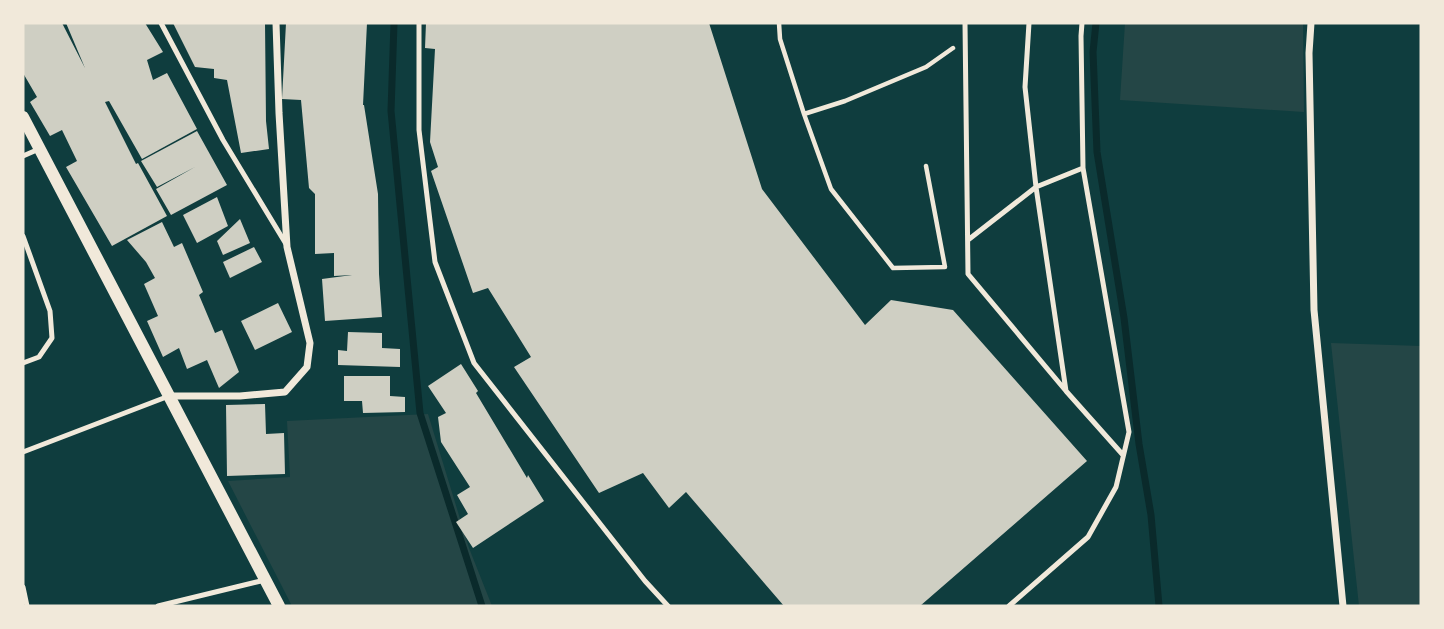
<svg xmlns="http://www.w3.org/2000/svg" width="1444" height="629" viewBox="0 0 1444 629" font-family="Barlow,sans-serif">
<style>
.green{fill:#244646}
.lines{fill:none;stroke-linecap:round;stroke-linejoin:round}
.stream{stroke:#0a2a2b;stroke-width:7}
.building{fill:#cfcfc3}
.path{stroke:#f1e9da;stroke-width:4.5}
.service{stroke:#f1e9da;stroke-width:5}
.minor{stroke:#f1e9da;stroke-width:7}
.tertiary{stroke:#f1e9da;stroke-width:12}
</style>
<rect width="100%" height="100%" fill="#0f3d3e"/>
<path class="green" d="M1125,23H1303L1304,112L1120,100Z
M1331,343L1421,346V606H1359Z
M428,414L469,548L492,606H292L228,481L290,477L287,421Z"/>
<g class="lines">
<path class="stream" d="M394,23L391,111L420,413L482,606
M1096,23L1093,52L1097,152L1124,318L1139,444L1151,515L1159,606"/>
</g>
<path class="building" d="M23,23H62L85,68L66,23H145L163,52L147,60L153,80L167,73L197,129L142,159L109,101L105,102L136,164L138,163L167,216L112,246L66,167L77,161L62,130L50,136L30,102L37,97L23,73Z
M173,23H265L266,121L269,149L241,153L227,80L214,78V69L195,67Z
M286,23H367L363,105H364L378,194L379,274L382,317L325,321L322,279L352,275L334,276V253L315,254V194L309,188L301,100L282,99Z
M426,23H709L762,189L865,325L891,300L953,310L1087,461L920,606H784L686,492L669,508L643,473L599,493L514,367L531,357L488,288L473,293L431,171L438,167L430,142L435,49L425,48Z
M197,131L227,185L171,215L156,189L195,167L157,187L141,161Z
M217,197L228,226L197,243L183,215Z
M240,219L250,243L223,255L217,241Z
M162,222L174,247L182,243L203,292L199,295L215,333L222,330L239,372L219,388L207,360L187,369L179,348L163,357L147,321L158,316L144,284L155,278L146,262L127,240Z
M254,247L262,262L230,278L223,262Z
M278,303L292,332L255,350L241,321Z
M348,332L382,333V348L400,349V367L338,365V350L347,351Z
M461,364L478,391L476,393L527,478L528,475L544,501L473,548L456,522L468,514L457,495L470,487L441,442L438,417L446,413L428,386Z
M344,376H390V396L405,397V412L363,413L362,401H344Z
M265,404L266,434L284,433L285,474L227,476L226,405Z"/>
<g class="lines">
<path class="path" d="M779,23L780,39L804,114L831,189L893,268L945,267L926,166
M804,114L845,101L926,67L953,48"/>
<path class="service" d="M161,23L223,140L286,244
M419,23V130L435,262L474,363L645,581L668,606
M965,23L968,274L1066,391L1123,455
M1029,23L1025,87L1036,187L1066,391
M23,156L39,149
M23,236L50,311L52,338L39,357L23,363
M968,240L1036,187L1083,168
M23,452L169,396
M23,587L27,606
M158,606L265,580
M1009,606L1088,537L1116,487L1129,432L1083,168L1081,36L1082,23"/>
<path class="minor" d="M1311,23L1309,53L1314,310L1343,606
M170,396H240L285,392L307,367L310,343L287,247L279,113L276,23"/>
<path class="tertiary" d="M23,117L279,606"/>
</g>
<rect width="1444" height="629" fill="none" stroke="#f1e9da" stroke-width="49"/>
</svg>
